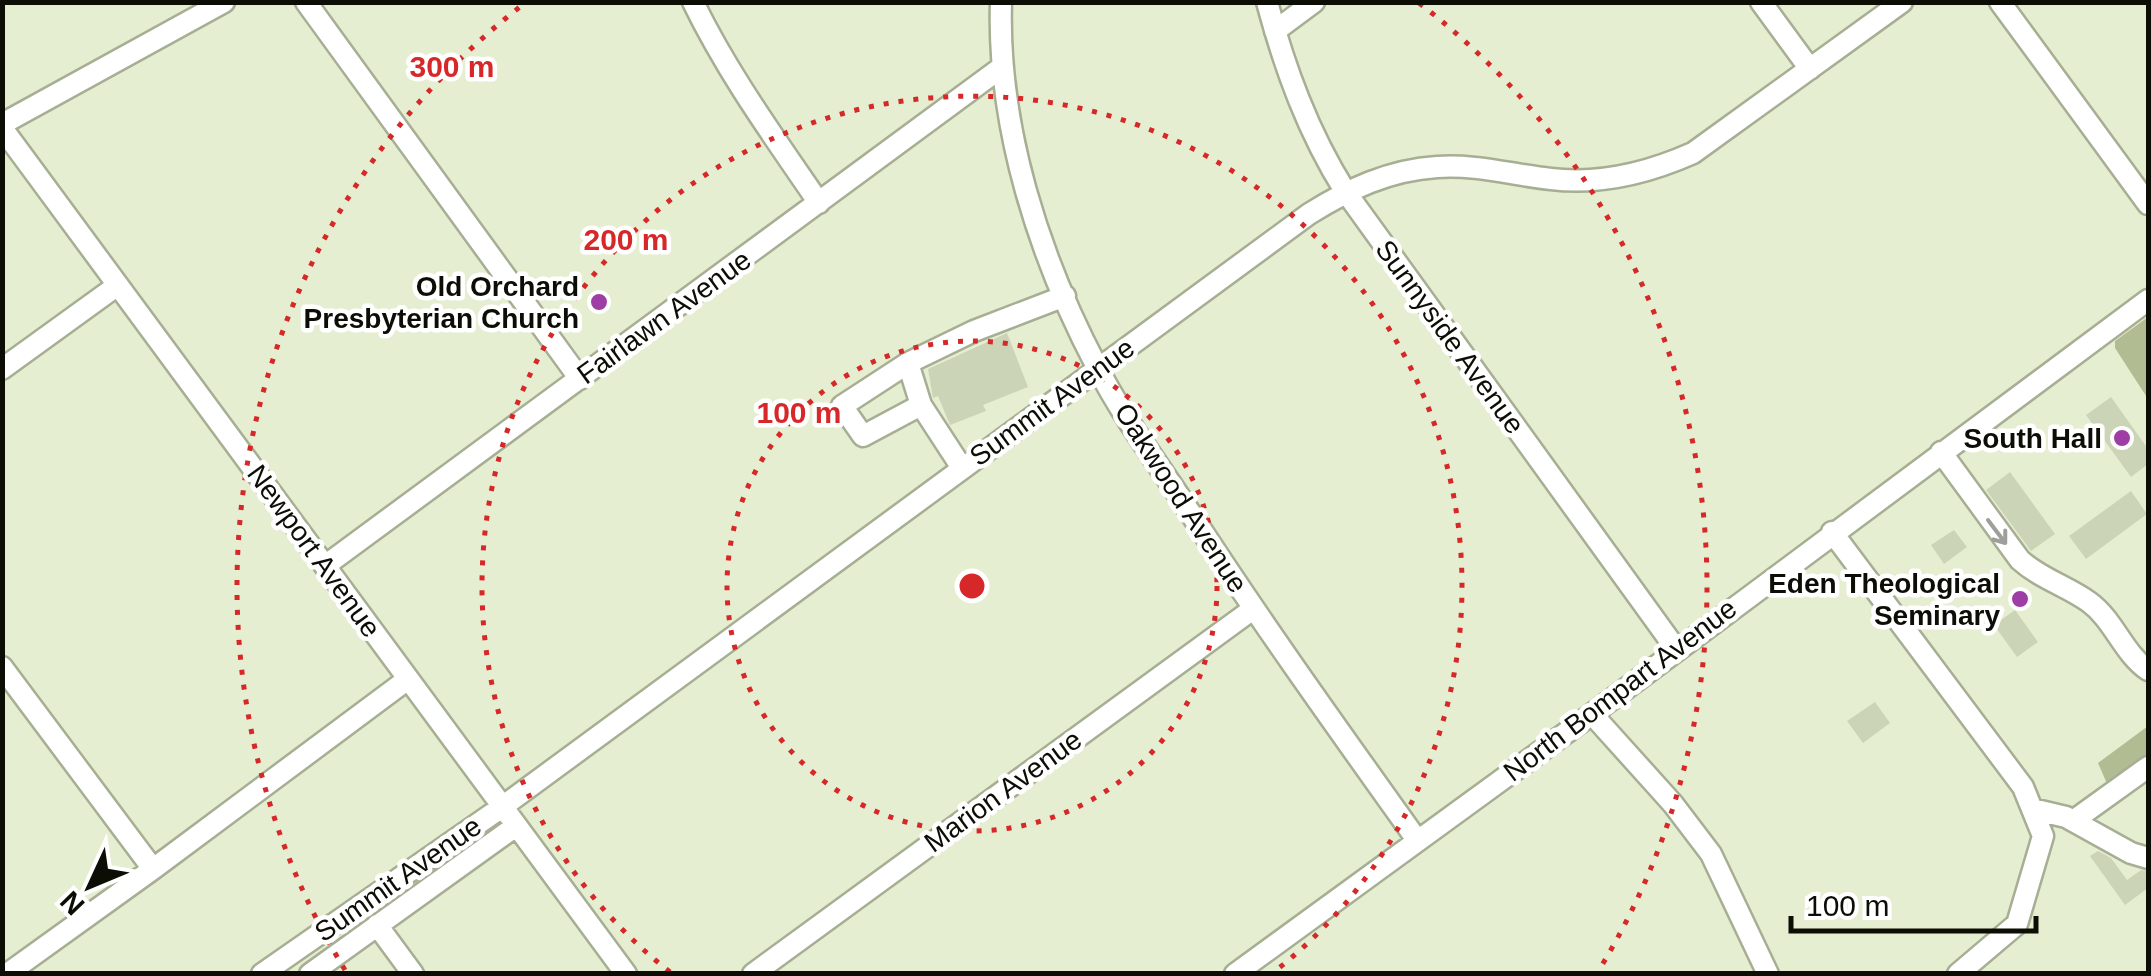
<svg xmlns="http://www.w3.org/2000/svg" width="2151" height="976" viewBox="0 0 2151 976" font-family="Arial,sans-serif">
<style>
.green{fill:#b1bc93}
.building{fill:#ccd4b7}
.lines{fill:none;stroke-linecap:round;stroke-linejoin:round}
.minor-casing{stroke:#a6ae93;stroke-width:25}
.minor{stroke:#fff;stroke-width:20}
.oneway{stroke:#9e9f9b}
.ring{fill:none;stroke:#d62828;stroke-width:5;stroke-dasharray:5 10}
.poi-dot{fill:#9e3ea5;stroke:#fff;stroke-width:4}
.labels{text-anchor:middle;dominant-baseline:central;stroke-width:9;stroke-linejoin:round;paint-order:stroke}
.poi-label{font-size:28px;font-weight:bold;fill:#0c0e05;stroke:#fff;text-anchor:end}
.street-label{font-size:28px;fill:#0c0e05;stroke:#fff}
.centre{fill:#d62828;stroke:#fff;stroke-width:5}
.ring-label{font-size:30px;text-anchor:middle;font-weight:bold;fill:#d62828;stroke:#fff;stroke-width:9;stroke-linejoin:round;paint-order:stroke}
</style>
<rect width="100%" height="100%" fill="#e6eed1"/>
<path class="green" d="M2148,317V399L2115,348V341Z
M2148,726V756L2108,786L2098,763Z"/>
<path class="building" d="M1007,333L1028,387L983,405L986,411L950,425L938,396L933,398L928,369Z
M2111,397L2148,449V464L2131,477L2086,415Z
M2010,472L2055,534L2031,551L1986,490Z
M2131,491L2147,514L2086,559L2069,536Z
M1954,530L1967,547L1944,564L1931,545Z
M2015,610L2038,642L2017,657L1994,625Z
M1875,702L1890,723L1863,743L1847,721Z
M2098,851L2111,858L2127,880L2141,870L2146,871L2148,888L2125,905L2090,856Z"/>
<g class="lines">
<defs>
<path id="minor" d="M306,2L580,379
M693,2C728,74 774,137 819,203
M1001,2C997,127 1039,257 1097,367C1123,418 1160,466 1191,514C1263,625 1340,732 1417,840
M1267,2C1285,69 1308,132 1345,191L1676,649
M1761,2L1810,69
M2000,2L2148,204
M1275,31L1314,2
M2,124L224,2
M2,128L626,974
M908,363L921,405L962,468
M2,369L118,285
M921,405L863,436L842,406L908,363L974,331L1065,296
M1941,452L2020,560C2041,579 2067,586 2089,602C2114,620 2123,653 2148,670
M1832,532L2023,787L2043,836L2017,924L1958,974
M326,565L1002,67
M2,667L153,869
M1592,714L1673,804L1711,854L1768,974
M2032,809L2066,817L2131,853L2148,858
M2073,821L2148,767
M377,925L413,974
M7,974L153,869L408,679
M262,974L502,807L1309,214C1349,189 1389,170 1437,167C1475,164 1513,175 1551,179C1601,185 1648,173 1693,153L1902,2
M310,974L516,826
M753,974L1253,609
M1235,974L1592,714L2148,300"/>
</defs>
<use href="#minor" class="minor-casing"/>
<use href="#minor" class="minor"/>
</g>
<defs><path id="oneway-shaft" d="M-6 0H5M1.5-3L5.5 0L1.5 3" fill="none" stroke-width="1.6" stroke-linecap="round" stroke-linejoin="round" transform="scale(2.5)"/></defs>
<use class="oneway" href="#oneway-shaft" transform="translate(1997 532) rotate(53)"/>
<g class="ring">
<circle cx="972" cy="586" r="245"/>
<path d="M670 972A490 490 0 1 1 1274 972"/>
<path d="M345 970A735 735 0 0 1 525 3M1419 3A735 735 0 0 1 1599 970"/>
</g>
<g class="poi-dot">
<circle cx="599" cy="302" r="10"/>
<circle cx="2122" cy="438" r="10"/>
<circle cx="2020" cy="599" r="10"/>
</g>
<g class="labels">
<g class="poi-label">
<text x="579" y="286">Old Orchard<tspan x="579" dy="32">Presbyterian Church</tspan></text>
<text x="2102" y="438">South Hall</text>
<text x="2000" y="583">Eden Theological<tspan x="2000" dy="32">Seminary</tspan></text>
</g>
<g class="street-label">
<text transform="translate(664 317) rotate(-36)">Fairlawn Avenue</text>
<text transform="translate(1450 337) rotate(54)">Sunnyside Avenue</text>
<text transform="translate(1052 402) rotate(-36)">Summit Avenue</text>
<text transform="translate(1181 498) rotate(57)">Oakwood Avenue</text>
<text transform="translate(314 551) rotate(54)">Newport Avenue</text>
<text transform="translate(1620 690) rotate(-37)">North Bompart Avenue</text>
<text transform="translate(1003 791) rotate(-36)">Marion Avenue</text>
<text transform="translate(398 879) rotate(-35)">Summit Avenue</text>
</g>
</g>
<circle cx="972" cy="586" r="15" class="centre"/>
<g class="ring-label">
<text x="452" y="77">300 m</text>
<text x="626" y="250">200 m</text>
<text x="799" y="423">100 m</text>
</g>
<rect width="2151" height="976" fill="none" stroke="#0c0e05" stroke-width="10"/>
<g transform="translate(90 886) rotate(226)" stroke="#ffffff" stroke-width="8" paint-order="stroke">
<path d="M0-8L18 38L0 25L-18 38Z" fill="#0c0e05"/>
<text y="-15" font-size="28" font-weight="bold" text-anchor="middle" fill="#0c0e05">N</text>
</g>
<path d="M1791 916v15h245v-15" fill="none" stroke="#0c0e05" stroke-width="5"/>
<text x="1806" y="916" font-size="30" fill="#0c0e05" stroke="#ffffff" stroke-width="8" paint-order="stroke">100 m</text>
</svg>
